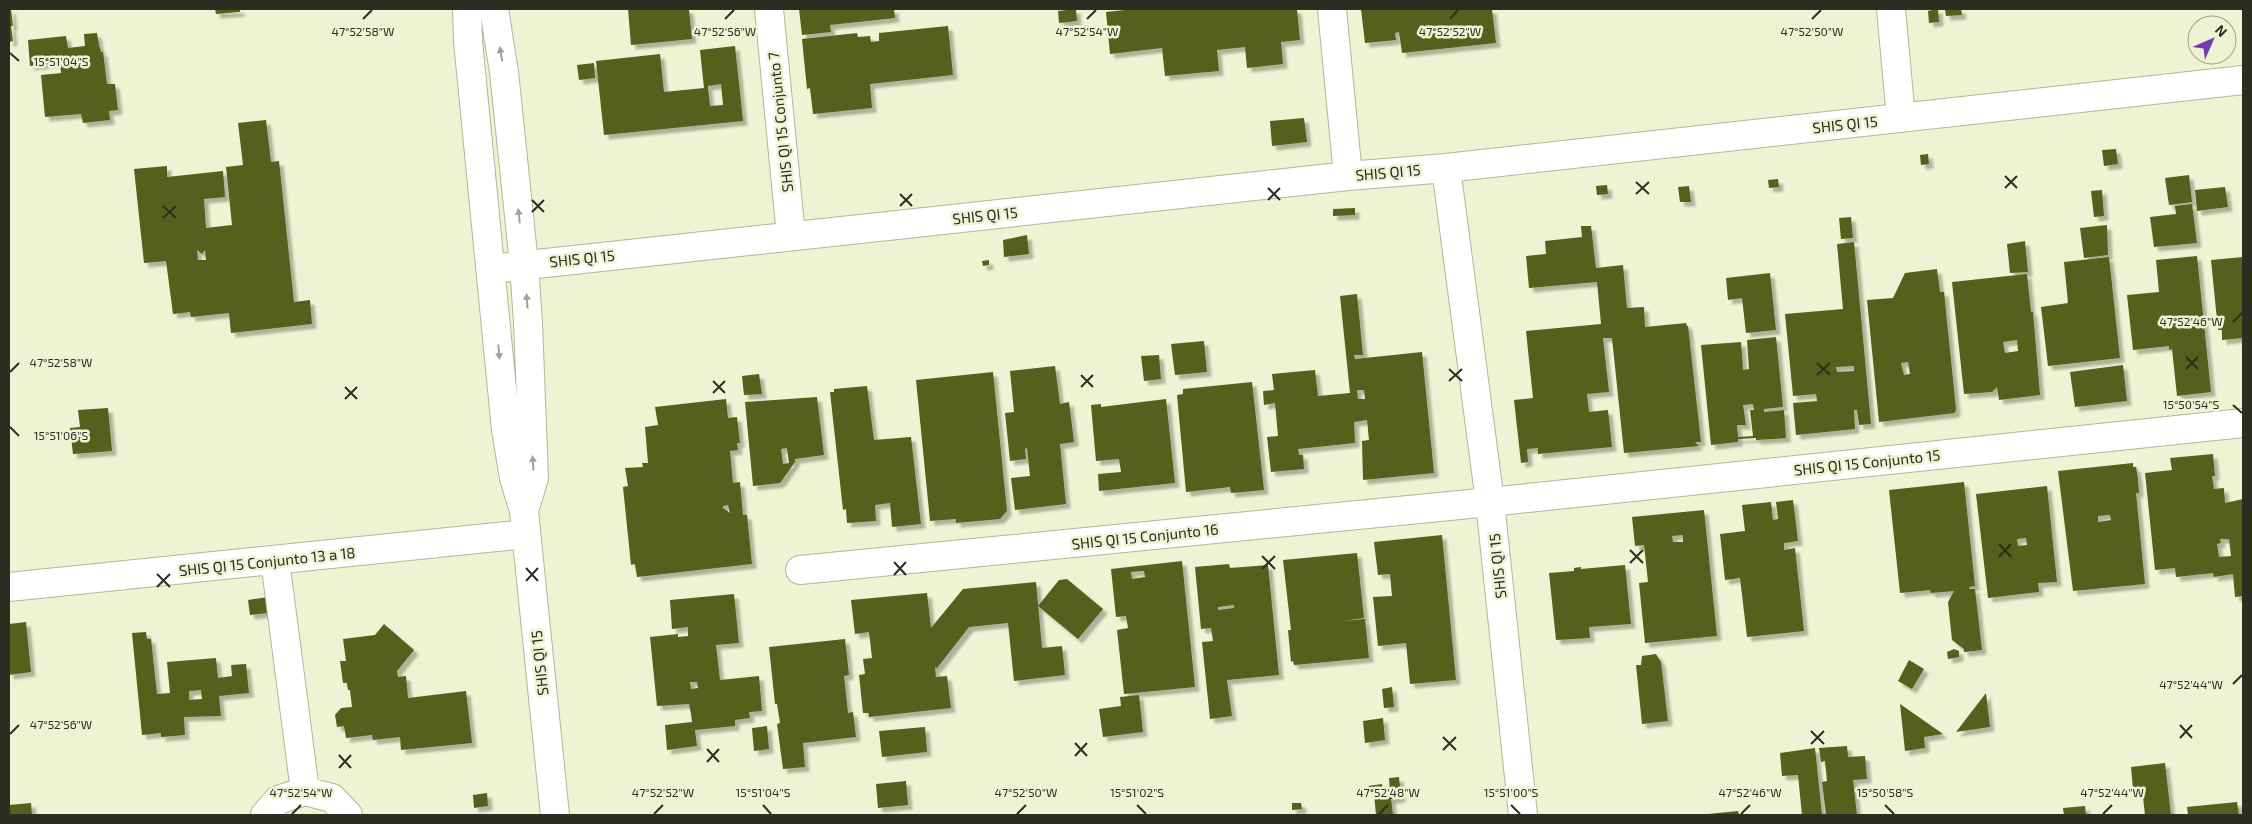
<svg xmlns="http://www.w3.org/2000/svg" width="2252" height="824" viewBox="0 0 2252 824" font-family="'Exo 2',sans-serif">
<style>
.building{fill:#565f1c;fill-rule:evenodd;filter:url(#shadow)}
.lines{fill:none;stroke-linecap:round;stroke-linejoin:round}
.minor-casing{stroke:#b1b799;stroke-width:30}
.minor{stroke:#fff;stroke-width:28}
.oneway{fill:#a0a19c}
.ticks{fill:none;stroke:#2c2e22;stroke-width:2}
.labels{text-anchor:middle;dominant-baseline:central;stroke-width:5;stroke-linejoin:round;paint-order:stroke}
.street-label{font-size:15px;fill:#2c2e22;stroke:#edf3d3}
.ticks-label{font-size:12px;text-anchor:middle;fill:#2c2e22;stroke:#edf3d3;stroke-width:5;stroke-linejoin:round;paint-order:stroke}
</style>
<defs>
<filter id="shadow"><feDropShadow dx="4.5" dy="4.5" stdDeviation="1" flood-color="#0004"/></filter>
</defs>
<rect width="100%" height="100%" fill="#edf3d3"/>
<path class="building" d="M9,9H11L13,26H11L13,41L9,42Z
M215,9H240V12L216,14Z
M628,9H689L692,39L631,45Z
M799,9H894L895,18L830,25L831,32L802,35Z
M1076,9L1077,21L1059,23L1058,11Z
M1134,9H1297L1300,40L1281,42L1283,64L1247,68L1245,47L1217,50L1219,71L1165,76L1162,48L1110,54L1106,12Z
M1361,9H1492L1496,43L1402,53L1399,32L1395,33L1396,40L1365,43Z
M1936,9H1938L1939,22L1929,23L1928,11Z
M1945,9H1961L1962,15L1946,16Z
M948,26L953,75L870,84L872,108L813,114L810,88L807,89L802,39L857,33L858,37L870,36L871,42L879,41V33Z
M97,33L99,45L101,52H103L107,84H115L118,110L109,111L110,120L83,123L81,114L45,117L41,75L61,73L60,62L30,66L28,40L66,36L68,48L85,46L84,34Z
M735,46L743,121L604,135L596,61L660,54L664,92L704,88L700,50ZM721,84L723,105L710,106L708,86Z
M594,63L595,78L579,80L577,65Z
M1304,118L1307,142L1272,146L1270,121Z
M266,120L271,162L279,161L294,302L310,300L312,324L231,333L229,313L191,317L190,312L173,314L166,261L144,263L134,169L167,166V177L223,171L225,197L204,199L206,228L232,225L226,167L243,165L238,123ZM197,250L202,254L205,250L206,260H198Z
M2116,149L2118,164L2104,166L2102,150Z
M1928,154L1929,164L1921,165L1920,155Z
M2189,175L2192,202L2169,205L2165,178Z
M1778,179L1779,187L1769,188L1768,180Z
M1607,185L1608,194L1597,195L1596,186Z
M1689,186L1691,202H1680L1678,187Z
M2225,187L2228,207L2197,211L2195,190Z
M2102,190L2104,216L2094,217L2091,191Z
M2192,204L2197,243L2154,247L2150,217L2176,214L2175,206Z
M1355,208V215L1333,216V209Z
M1851,217L1853,238L1841,239L1839,218Z
M2107,225L2108,255L2084,258L2080,228Z
M1581,226H1591L1596,268L1623,265L1627,308L1644,307L1645,327L1686,323L1687,326H1688L1701,442H1695L1699,446L1624,453L1612,338H1603L1609,392L1587,394L1589,412L1608,410L1612,447L1538,454V448L1527,449L1528,462L1521,463L1514,400L1533,398L1526,331L1601,324L1597,282L1529,288L1526,256L1546,254L1545,241L1582,237Z
M1027,235L1029,254L1004,257L1003,240Z
M2025,241L2028,272L2010,273L2007,244Z
M1854,242L1871,424L1859,425L1857,410H1854L1855,429L1796,435L1793,403L1817,401L1816,394L1793,396L1785,314L1843,309L1837,244ZM1854,366V371L1837,372L1836,367Z
M2197,256L2211,392L2177,396L2172,349L2169,350V346L2133,350L2127,295L2159,292L2156,260Z
M2109,257L2120,358L2048,366L2041,307L2068,303L2064,262Z
M2243,257V338L2222,340V330H2218L2211,260Z
M989,260V265L983,266L982,261Z
M1937,269L1940,292H1944L1956,409L1955,413L1879,422L1867,300L1893,298L1905,273ZM1908,362L1910,374L1904,375L1901,363Z
M1770,273L1776,330L1746,333L1742,298L1728,300L1726,278Z
M2027,274L2031,312H2033L2040,395L1999,400L1997,387L1992,392L1964,394L1952,282ZM2017,340L2018,351L2005,353L2003,342Z
M1357,294L1363,355H1354L1355,359L1422,352L1434,473L1363,480L1362,441L1369,440L1367,420L1354,422V419L1355,443L1298,449L1299,455H1303L1304,469L1271,472L1267,437L1278,436L1275,403L1264,405L1263,391L1274,390L1272,374L1315,370L1318,396L1350,393L1340,296ZM1357,390H1364L1365,399H1358Z
M1776,337L1783,407L1764,409V412L1784,410L1786,438L1756,440V438L1738,439V442L1711,445L1701,345L1741,342L1743,370L1749,369L1747,340ZM1753,404L1754,410H1750L1753,436L1738,437L1737,425H1746L1743,405Z
M1204,341L1207,372L1175,375L1171,344Z
M1159,355L1161,379L1144,381L1141,356Z
M2123,365L2127,401L2075,407L2070,372Z
M1055,366L1060,404L1069,402L1074,442L1060,444L1066,504L1015,510L1011,478L1030,476L1027,448L1025,449L1026,459L1010,461L1005,413L1014,412L1010,371Z
M993,372L1007,511L1000,519L956,523V519L930,521L916,380Z
M759,374L762,394L744,395L742,376Z
M1252,382L1264,490L1231,493L1230,487L1186,492L1177,395L1183,394V389Z
M867,386L874,440L911,437L921,524L892,527L890,503L875,505L876,521L847,523L846,509L843,510L830,392H834V389Z
M817,397L824,455L795,459V462L780,483L753,486L745,402ZM787,448L789,463L783,464L781,449Z
M726,399L728,418L737,417L740,443H737L738,450L730,451L733,483L740,482L743,515H747L752,564L637,577L635,564L631,565L623,487L628,486L625,468L643,467L642,463H648L645,427L658,425L655,407ZM728,505L730,513L723,508V506Z
M1166,399L1175,483L1099,491L1098,474L1121,472L1119,459L1096,461L1091,405L1101,404V407Z
M108,408L112,451L73,454L70,428L80,427L78,410Z
M2213,454L2215,476H2212L2214,489L2224,488L2225,503L2243,499V596L2235,597L2233,574L2214,577L2213,573L2176,577L2175,568L2155,570L2145,473L2172,470L2170,458ZM2220,539H2229L2231,556L2219,557L2217,544L2221,543Z
M2133,463V467H2136L2138,479L2139,493H2136L2145,584L2073,591L2058,471ZM2110,515L2111,520L2098,522V516Z
M1964,482L1975,586L1970,587L1969,589H1975L1982,650L1964,652V649L1952,640L1948,602L1954,591L1931,593L1930,590L1900,593L1889,490Z
M2047,486L2057,582L2038,583L2039,592L1988,598L1976,494ZM2026,538L2027,545L2018,546L2017,539Z
M1793,500L1798,541L1784,543V550L1795,548L1804,631L1747,637L1740,578L1725,580L1720,534L1745,531L1742,505L1771,502L1773,520L1778,519L1776,502Z
M1704,510L1717,636L1645,643L1639,583L1648,582L1644,545L1635,546L1632,517ZM1683,535V542H1673L1672,536Z
M1442,535L1456,680L1410,684L1406,643L1378,646L1373,597L1392,596L1390,574L1378,575L1374,542Z
M1357,553L1364,618L1342,621L1365,619L1369,658L1294,665L1293,661L1291,662L1288,630H1291L1283,560Z
M1182,561L1195,687L1124,694L1117,630L1128,628L1126,616L1116,617L1111,569ZM1144,571L1145,577L1132,579L1131,572Z
M1229,564L1230,568L1268,565L1279,675L1227,680L1232,716L1210,719L1202,642L1213,641L1211,628L1201,629L1195,567ZM1234,605V608L1218,610V607Z
M1625,565L1631,624L1589,627L1590,638L1556,640L1549,573L1574,571V568L1581,567V569Z
M1067,579L1103,609L1078,639L1038,606L1059,580Z
M1036,582L1042,648L1062,646L1065,675L1014,681L1008,623L969,627L937,668L935,667L936,677L947,676L951,708L869,717V713H863L859,675L865,674L863,659L872,658L869,632L855,634L851,600L927,593L931,628L963,589Z
M734,594L739,643L716,645L720,680L759,676L762,711L749,712L750,718L735,720V726L695,730L697,746L667,750L665,725L692,722L691,714L689,704L657,706L650,637L678,634V637L688,636V627L672,629L670,600ZM690,682H697L698,688L691,689Z
M275,596L276,612L250,615L248,600Z
M26,622L31,672L9,675V624Z
M384,624L414,650L397,671L398,677L406,676L408,698L466,691L472,743L401,750L400,737L373,740L372,735L346,738L344,726L337,727L335,715L341,708L352,707L350,690H348L347,683H343L340,661H346L343,639L375,635Z
M146,632L147,639H151L157,694L170,693L167,662L216,658L218,678L232,676L231,665L246,664L249,693L219,696L221,716L184,717L185,735L161,737V733L142,735L132,633ZM201,690L202,699L189,700V691Z
M845,639L849,675L844,676L848,713L853,712L856,737L803,743L805,767L783,769L777,724L780,723L777,704H775L769,647Z
M1954,649L1959,651V657L1948,659L1947,652Z
M1656,654L1661,662L1668,721L1642,724L1636,665H1641L1642,656Z
M1909,660L1924,669L1912,689L1898,681Z
M1392,687L1394,707L1384,708L1382,689Z
M1986,693L1990,727L1956,732Z
M1139,695L1143,732L1103,737L1099,709L1121,706L1120,697Z
M1900,704L1943,734L1924,737L1925,748L1905,751Z
M1383,718L1385,740L1365,743L1363,721Z
M767,726L769,749L754,751L752,728Z
M925,727L927,752L882,757L879,731Z
M1847,746L1848,757L1865,756L1867,779L1853,780L1857,815H1826L1822,782L1827,781L1825,761L1821,762L1819,748Z
M1815,748L1822,815H1802L1798,775L1782,776L1780,753Z
M2165,763L2171,815H2145L2143,797L2133,789L2131,767Z
M1399,777L1401,798L1391,799L1393,815H1376L1374,794H1369L1368,786L1382,784L1383,793L1390,792L1389,778Z
M906,781L908,805L878,808L876,784Z
M487,793L488,806L474,808L473,795Z
M2237,802L2239,815H2188L2187,807Z
M31,803L32,815H9V805Z
M1292,803H1301L1302,809L1292,810Z
M2085,806L2086,815H2064L2063,808Z
M1738,811L1739,815H1708V814Z"/>
<g class="lines">
<defs>
<path id="minor" d="M467,9L468,41L506,430L514,478L524,511L555,815
M494,9L504,72L524,264L528,323L534,478L524,511
M769,9L791,236
M1332,9L1348,176
M1891,9L1901,118
M1446,168L1490,502L1523,815
M491,269L1348,176L1446,168L2243,80
M275,560L305,791
M800,570L1490,502L2243,423
M9,587L526,534
M265,815L278,800L305,791L332,798L348,815"/>
</defs>
<use href="#minor" class="minor-casing"/>
<use href="#minor" class="minor"/>
</g>
<defs><path id="oneway-solid" d="M-6-.8H1V-3.2L6.5 0L1 3.2V.8H-6Z" transform="scale(1.25)"/></defs>
<g class="oneway">
<use href="#oneway-solid" transform="translate(501 54) rotate(-99)"/>
<use href="#oneway-solid" transform="translate(519 216) rotate(-96)"/>
<use href="#oneway-solid" transform="translate(527 301) rotate(-94)"/>
<use href="#oneway-solid" transform="translate(499 352) rotate(85)"/>
<use href="#oneway-solid" transform="translate(533 463) rotate(-93)"/>
</g>
<path class="ticks" d="M363,19L372,10M725,19L734,10M1087,19L1096,10M1450,19L1458,10M1812,19L1821,10M10,53L19,61M2005,176L2017,188M1636,182L1649,194M1268,188L1280,200M2005,188L2017,176M900,194L912,206M1636,194L1649,182M532,200L544,212M1268,200L1280,188M163,206L176,218M900,206L912,194M532,212L544,200M163,218L176,206M2233,322L2242,313M2186,357L2198,369M1817,363L1830,375M1449,369L1462,381M2186,369L2198,357M10,372L19,363M1081,375L1093,387M1817,375L1830,363M713,381L725,393M1449,381L1462,369M345,387L357,399M1081,387L1093,375M713,393L725,381M345,399L357,387M2233,405L2242,413M10,427L19,436M1999,544L2011,557M1630,550L1643,563M1262,556L1275,569M1999,557L2011,544M894,562L906,575M1630,563L1643,550M526,568L538,581M1262,569L1275,556M157,574L170,587M894,575L906,562M526,581L538,568M157,587L170,574M2233,684L2242,675M2180,725L2192,738M1811,731L1824,744M10,734L19,725M1443,737L1456,750M2180,738L2192,725M1075,743L1087,756M1811,744L1824,731M707,749L719,762M1443,750L1456,737M339,755L351,768M1075,756L1087,743M707,762L719,749M339,768L351,755M763,805L771,814M1137,805L1146,814M1511,805L1520,814M1885,805L1894,814M292,814L301,805M654,814L663,805M1017,814L1026,805M1379,814L1388,805M1741,814L1750,805M2103,814L2112,805"/>
<g class="labels">
<g class="street-label">
<text transform="translate(780 122) rotate(-96)">SHIS QI 15 Conjunto 7</text>
<text transform="translate(1845 124) rotate(-6)">SHIS QI 15</text>
<text transform="translate(1388 172) rotate(-5)">SHIS QI 15</text>
<text transform="translate(985 215) rotate(-6)">SHIS QI 15</text>
<text transform="translate(582 258) rotate(-6)">SHIS QI 15</text>
<text transform="translate(1867 462) rotate(-6)">SHIS QI 15 Conjunto 15</text>
<text transform="translate(1145 536) rotate(-6)">SHIS QI 15 Conjunto 16</text>
<text transform="translate(267 561) rotate(-6)">SHIS QI 15 Conjunto 13 a 18</text>
<text transform="translate(1497 566) rotate(-96)">SHIS QI 15</text>
<text transform="translate(539 663) rotate(-96)">SHIS QI 15</text>
</g>
</g>
<g class="ticks-label">
<text x="363" y="36">47°52'58"W</text>
<text x="725" y="36">47°52'56"W</text>
<text x="1087" y="36">47°52'54"W</text>
<text x="1450" y="36">47°52'52"W</text>
<text x="1812" y="36">47°52'50"W</text>
<text x="61" y="66">15°51'04"S</text>
<text x="2191" y="326">47°52'46"W</text>
<text x="61" y="367">47°52'58"W</text>
<text x="2191" y="409">15°50'54"S</text>
<text x="61" y="440">15°51'06"S</text>
<text x="2191" y="689">47°52'44"W</text>
<text x="61" y="729">47°52'56"W</text>
<text x="301" y="797">47°52'54"W</text>
<text x="663" y="797">47°52'52"W</text>
<text x="1026" y="797">47°52'50"W</text>
<text x="1388" y="797">47°52'48"W</text>
<text x="1750" y="797">47°52'46"W</text>
<text x="2112" y="797">47°52'44"W</text>
<text x="763" y="797">15°51'04"S</text>
<text x="1137" y="797">15°51'02"S</text>
<text x="1511" y="797">15°51'00"S</text>
<text x="1885" y="797">15°50'58"S</text>
</g>
<rect width="2252" height="824" fill="none" stroke="#2c2e22" stroke-width="20"/>
<g transform="translate(2212 40) rotate(45)"><circle r="24" fill="#edf3d3" stroke="#a0a48c"/>
<path d="M0-4L9 19L0 12L-9 19Z" fill="#733cb2"/>
<text y="-8" font-size="14" font-weight="bold" text-anchor="middle" fill="#2c2e22">N</text>
</g>
</svg>
